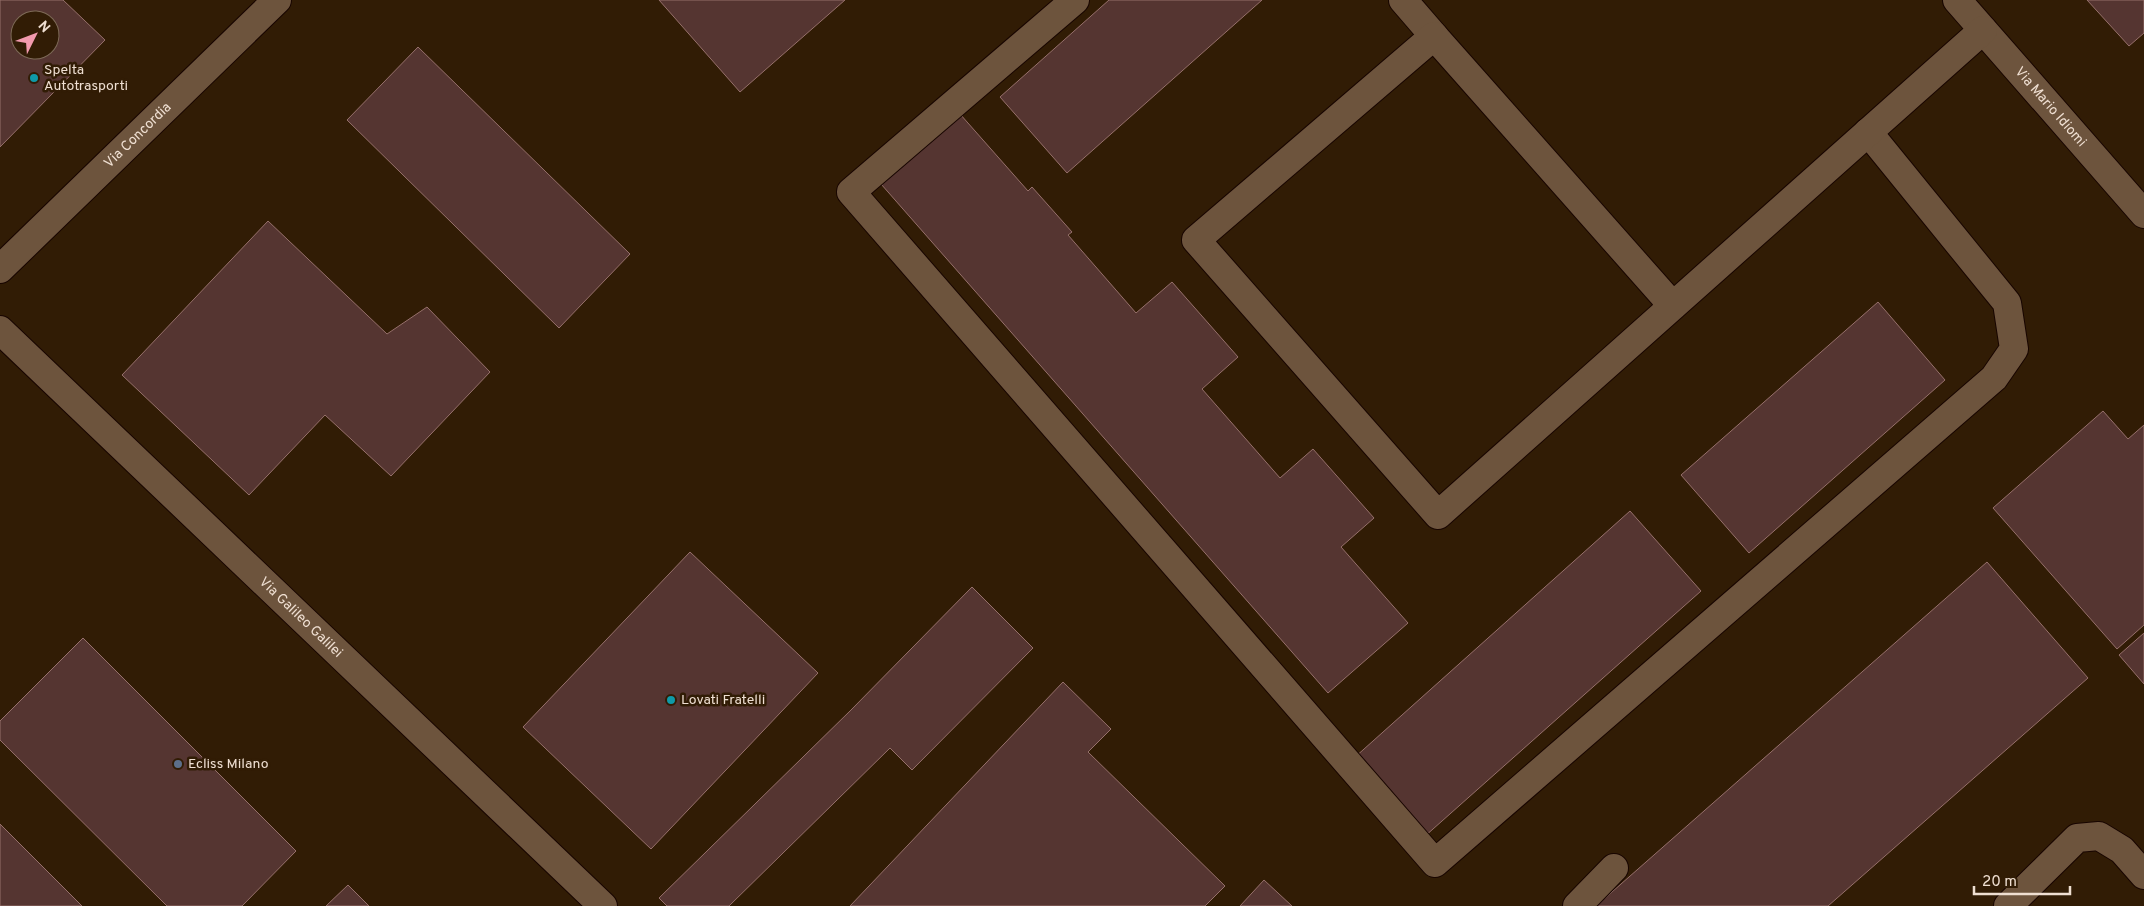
<svg xmlns="http://www.w3.org/2000/svg" width="2144" height="906" viewBox="0 0 2144 906" font-family="Overpass,sans-serif">
<style>
.building{fill:#553531;stroke:#96706b;fill-rule:evenodd}
.lines{fill:none;stroke-linecap:round;stroke-linejoin:round}
.minor-casing{stroke:#180500;stroke-width:30}
.minor{stroke:#6d543d;stroke-width:28}
.culture-dot{fill:#0f9aa8;stroke:#311c05;stroke-width:2}
.service-dot{fill:#5c6f8a;stroke:#311c05;stroke-width:2}
.labels{text-anchor:middle;dominant-baseline:central;stroke-width:5;stroke-linejoin:round;paint-order:stroke}
.poi-label{font-size:14px;fill:#efdfd2;stroke:#311c05;text-anchor:start}
.street-label{font-size:14px;fill:#efdfd2;stroke:#311c05}
</style>
<rect width="100%" height="100%" fill="#311c05"/>
<path class="building" d="M0,0H63L105,40L0,147ZM20,20H50V50H20Z
M659,0H845L740,92Z
M1109,0H1262L1067,173L1000,97Z
M2087,0H2144V33L2129,46Z
M418,47L630,254L559,328L347,120Z
M960,114L1028,191L1032,187L1072,232L1068,235L1136,313L1172,282L1238,357L1202,389L1280,478L1313,449L1374,518L1341,547L1408,623L1328,693L881,184Z
M268,221L387,334L427,307L490,372L391,476L325,415L249,495L122,375Z
M1878,302L1945,380L1749,553L1681,475Z
M2103,411L2128,439L2144,425V625L2117,649L1993,508Z
M1630,511L1701,591L1424,837L1354,758Z
M690,552L818,673L651,849L523,727Z
M1987,562L2088,678L1828,906H1596Z
M972,587L1033,648L912,770L890,748L729,906H667L659,898L851,710Z
M2144,633V684L2119,655Z
M83,638L296,851L242,906H167L0,740V721Z
M1063,682L1111,729L1088,752L1225,886L1205,906H850Z
M0,824L82,906H0Z
M1264,880L1292,906H1240Z
M348,885L369,906H326Z"/>
<g class="lines">
<defs>
<g id="minor">
<path d="M1075,0L851,192L1435,863L1994,378L2014,349L2007,303L1868,132"/>
<path d="M1403,0L1434,36"/>
<path id="s1" d="M1957,0L2144,214"/>
<path id="s2" d="M0,269L277,0"/>
<path d="M1673,306L1434,36L1196,240L1438,515C1620,354 1801,191 1983,30"/>
<path id="s3" d="M0,330L603,906"/>
<path d="M1577,906L1614,868"/>
<path d="M2008,906L2077,838L2099,836L2122,850L2144,875"/>
</g>
</defs>
<use href="#minor" class="minor-casing"/>
<use href="#minor" class="minor"/>
</g>
<g class="culture-dot">
<circle cx="34" cy="78" r="5"/>
<circle cx="671" cy="700" r="5"/>
</g>
<circle class="service-dot" cx="178" cy="764" r="5"/>
<g class="labels">
<g class="poi-label">
<text x="44" y="70">Spelta<tspan x="44" dy="16">Autotrasporti</tspan></text>
<text x="681" y="700">Lovati Fratelli</text>
<text x="188" y="764">Ecliss Milano</text>
</g>
<g class="street-label">
<text stroke="none"><textPath href="#s1" startOffset="142">Via Mario Idiomi</textPath></text>
<text stroke="none"><textPath href="#s2" startOffset="192">Via Concordia</textPath></text>
<text stroke="none"><textPath href="#s3" startOffset="416">Via Galileo Galilei</textPath></text>
</g>
</g>
<g transform="translate(35 35) rotate(48)"><circle r="24" fill="#311c05" stroke="#7d6a57"/>
<path d="M0-4L9 19L0 12L-9 19Z" fill="#f29aae"/>
<text y="-8" font-size="14" font-weight="bold" text-anchor="middle" fill="#efdfd2">N</text>
</g>
<path d="M1974 886v8h96v-8" fill="none" stroke="#efdfd2" stroke-width="2.5"/>
<text x="1982" y="886" font-size="15" fill="#efdfd2" stroke="#311c05" stroke-width="4" paint-order="stroke">20 m</text>
</svg>
